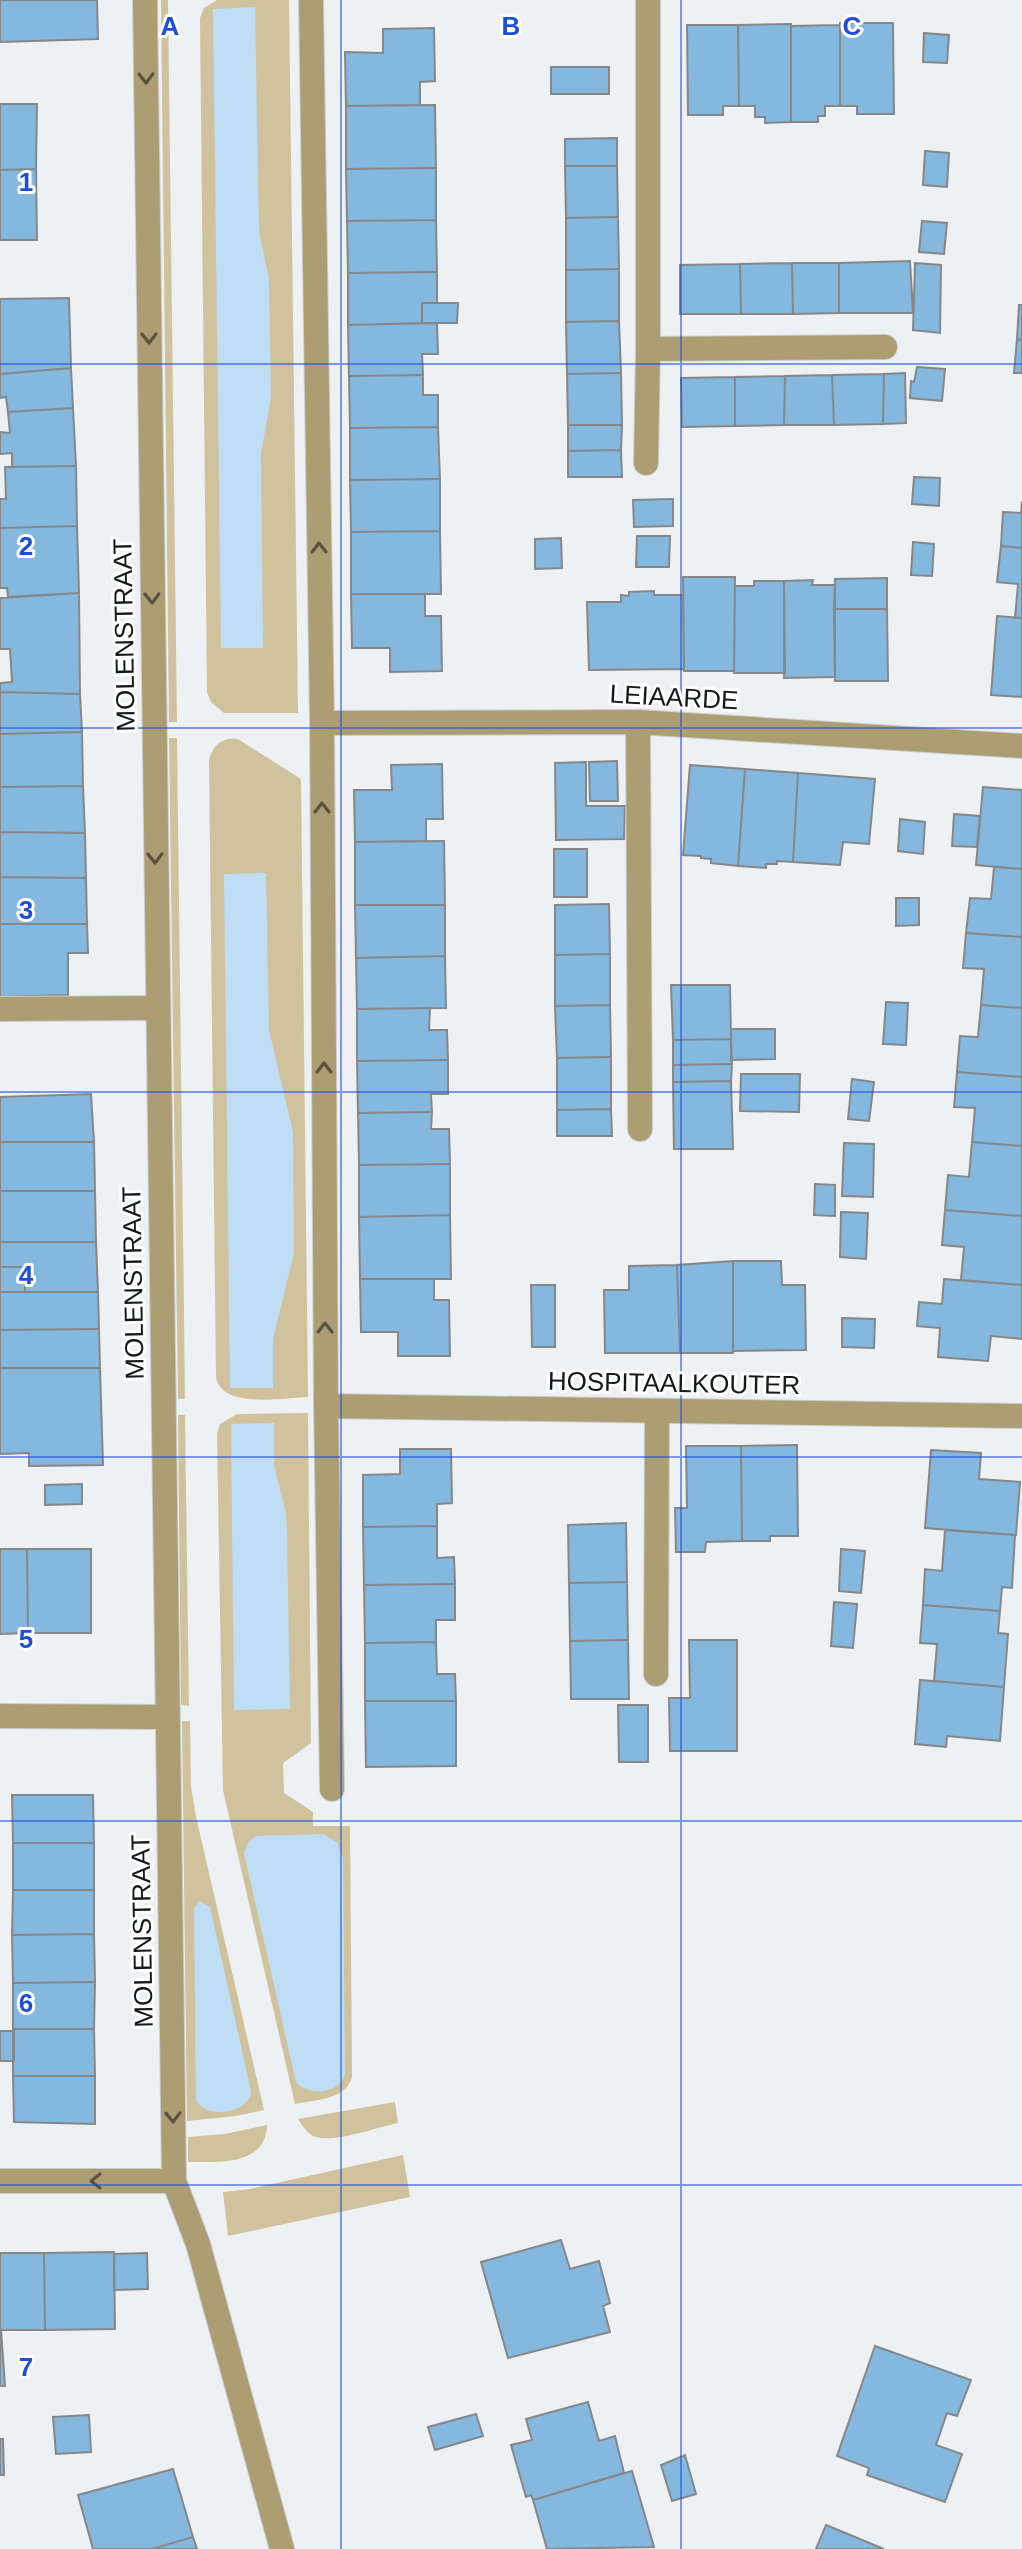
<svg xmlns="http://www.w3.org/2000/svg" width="1022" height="2549" viewBox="0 0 1022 2549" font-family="Arial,sans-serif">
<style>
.green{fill:#cfc29d}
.water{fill:#bfdef6}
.building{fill:#85b8df;stroke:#858789;stroke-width:2}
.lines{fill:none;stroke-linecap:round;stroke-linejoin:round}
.lane-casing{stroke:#cbced0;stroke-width:26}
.street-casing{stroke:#cbced0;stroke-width:26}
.lane{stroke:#ac9d72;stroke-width:24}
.street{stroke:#ac9d72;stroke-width:24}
.oneway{stroke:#5a5340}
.grid{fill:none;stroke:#1d4ed8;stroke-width:2;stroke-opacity:0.55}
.labels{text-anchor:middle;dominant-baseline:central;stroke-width:6;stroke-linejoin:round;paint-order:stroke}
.street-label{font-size:26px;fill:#161718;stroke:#fff}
.grid-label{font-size:26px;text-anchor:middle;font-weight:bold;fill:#1d4ed8;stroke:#fff;stroke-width:6;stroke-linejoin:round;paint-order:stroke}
</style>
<rect width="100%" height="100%" fill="#eef1f3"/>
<path class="green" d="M161,0H168L177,722H169Z
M217,0H289L298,713H224L211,702L207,692L200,18L204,8Z
M169,738H177L185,1399H178Z
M238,739L301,779L308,1397C283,1398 221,1409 216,1377L209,761C212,745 222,737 238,739Z
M308,1413L311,1743L283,1763L284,1793L313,1812V1826H350L352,2077C346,2100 314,2100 295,2104L223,1790L217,1434L220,1424L237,1414Z
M178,1415H185L189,1706L181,1705Z
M182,1721H190L191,1787L196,1817L264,2110L236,2116L187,2121Z
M395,2102L398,2123C378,2127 335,2143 316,2137C307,2134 303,2126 298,2119Z
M267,2125C266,2166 218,2162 188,2162V2137L225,2134Z
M403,2155L410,2197L228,2236L223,2192L250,2189Z"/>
<path class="water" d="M255,7L259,232L269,279L271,397L261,454L263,648H221L213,9Z
M266,873L269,1030L293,1132L294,1253L273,1339V1388H230L224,874Z
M274,1423V1465L286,1513L287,1531L290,1709L234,1710L231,1424Z
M323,1834L338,1843L343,1859L345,2074C340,2094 308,2097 296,2082L244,1853L249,1841L256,1836Z
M200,1901L210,1907L251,2091C249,2114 208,2119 196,2101L194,1908Z"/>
<path class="building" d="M0,0H97L98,39L0,42Z
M840,23H893L894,114H857V106H840Z
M791,24V122L765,123V117H755V106H739L738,25Z
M687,25H738L739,106H723V115H688Z
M840,25V106H825V116H818V122H791V26Z
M434,28L435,81L420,82V105L346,106L345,52L383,53V29Z
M924,33L949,35L947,63L923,62Z
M551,67H609V94H551Z
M0,104H37L36,169L0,170Z
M435,105L436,168L346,169V106Z
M617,138V166H565V139Z
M925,151L949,153L947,187L923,185Z
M565,166H617L618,217L566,218Z
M436,168V220L347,221L346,169Z
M36,169L37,240H0V170Z
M618,217L619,269L566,270V218Z
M436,220L437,272L348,273L347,221Z
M922,221L947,223L944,254L919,252Z
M910,261L913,313H839V263Z
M792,263H839V313L793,314Z
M792,263L793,314H741L740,264Z
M915,263L941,265L940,333L913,330Z
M740,264L741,314H680V265Z
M619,269V321L566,322V270Z
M437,272V303H422V323L348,325V273Z
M69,298L71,368L0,374V299Z
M422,303H458L457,323H422Z
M1019,305H1022V340L1017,339Z
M619,321L621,373L567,374L566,322Z
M437,323L438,354H422L423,375L349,376L348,325Z
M1017,339L1022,340V373H1014Z
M917,367L945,369L942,401L910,398L911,381L914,382Z
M71,368L73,408L8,412L6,397L0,398V374Z
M621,373L622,425H568L567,374Z
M905,373L906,423L883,424L884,374Z
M884,374L883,424L834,425L832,375Z
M423,375V395H438V427L350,428L349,376Z
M832,375L834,425H784L785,376Z
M785,376L784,425L735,426V377Z
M735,377V426L682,427L681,378Z
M73,408L76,466L12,467V453L0,454V432L10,433L8,412Z
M568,425H622L621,450L568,451Z
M438,427L440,479L350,480V428Z
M621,450L622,477H568V451Z
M76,466L77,526L0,528V499H6L5,467Z
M914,477L940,478L939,506L912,504Z
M440,479V531L351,532L350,480Z
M673,499V526L634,527L633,500Z
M1022,501V548L1001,546L1003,512L1021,513Z
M77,526L79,593L8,597L7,588H0V528Z
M440,531L441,594H351V532Z
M637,536H670L669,567H636Z
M561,538L562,568L535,569V539Z
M913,542L934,544L932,576L911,575Z
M1001,546L1022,548V618H1015L1018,584L997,582Z
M683,577H735L734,671H684Z
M887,578V609H834L835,579Z
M813,580L812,585H835V677L784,678V581Z
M754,581H784L785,673H734L735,586H754Z
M654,591V595H683L684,669L589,670L587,602H621V595L629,596V592Z
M79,593L80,694L0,692V683L12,682L10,649H0V598Z
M351,594H425V616H441L442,671L390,672V648H352Z
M834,609H887L888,681H835Z
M997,616L1022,618V697L991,695Z
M0,692L80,694L82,732L0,734Z
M82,732L83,786L0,787V734Z
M617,761L618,801H590L589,762Z
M586,762V806H625L624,839L556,840L555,763Z
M442,764L443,819H426V841L355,842L354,790H392L391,765Z
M690,765L745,769L738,866L711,863V859L701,858V856L683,855Z
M745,769L798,773L793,862L777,861V864H766V868L738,866Z
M798,773L875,779L869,844L843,842L840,865L793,862Z
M83,786L85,833L0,832V787Z
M983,787L1022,790V869L976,865Z
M954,814L980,816L977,847L952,846Z
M900,819L925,822L923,854L898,851Z
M0,832L85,833L86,878L0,877Z
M444,841L445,905H355V842Z
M554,849H587V897H554Z
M994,867L1022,869V937L966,933L970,898L991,899Z
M0,877L86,878L87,924H0Z
M896,898H919V925L896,926Z
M609,904L610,954L555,955V905Z
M355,905H445V956L356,958Z
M0,924H87L88,953H68V995L0,997Z
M966,933L1022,937V1008L981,1005L984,969L963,968Z
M610,954V1005L555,1006V955Z
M445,956L446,1008L357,1009L356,958Z
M671,985H730L731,1039L673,1040Z
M886,1002L908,1003L906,1045L883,1044Z
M610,1005L611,1057L557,1058L555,1006Z
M981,1005L1022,1008V1077L957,1072L960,1036L978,1037Z
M430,1008L429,1030H447L448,1060L357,1061V1009Z
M731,1029H775V1059L731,1060Z
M731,1039L732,1064L673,1065V1040Z
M611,1057V1109L557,1110V1058Z
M448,1060V1094H431L432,1112L358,1113L357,1061Z
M732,1064L731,1081L673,1082V1065Z
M957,1072L1022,1077V1146L972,1142L975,1108L954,1107Z
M741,1074H800L799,1112L740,1111Z
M852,1079L874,1082L869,1121L848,1119Z
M731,1081L733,1149H674L673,1082Z
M91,1094L94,1142H0V1097Z
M611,1109L612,1136H557V1110Z
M432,1112L431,1129H449L450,1164L359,1165L358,1113Z
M0,1142H94L95,1191H0Z
M972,1142L1022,1146V1216L945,1210L948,1175L969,1177Z
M844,1143L874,1144L873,1197L842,1196Z
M450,1164V1215L359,1217V1165Z
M815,1184L835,1185V1216L814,1215Z
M0,1191H95L96,1242H0Z
M945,1210L1022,1216V1285L961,1280L964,1247L942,1245Z
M841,1212L868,1213L866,1259L840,1257Z
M450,1215L451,1279H360L359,1217Z
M0,1242H96L98,1292H25V1267H0Z
M733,1261V1353H680L677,1265Z
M733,1261H781L782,1285H805L806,1350L733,1351Z
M677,1265L680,1353H605L604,1290H629V1266Z
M0,1267H25V1292H0Z
M360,1279H434V1300H449L450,1356H398V1332H361Z
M944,1279L1022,1285V1339L991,1336L988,1361L938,1357L940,1328L917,1326L919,1302L942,1304Z
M531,1285H555V1347H532Z
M0,1292H98L99,1329L0,1330Z
M842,1318L875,1319L874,1348L842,1347Z
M99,1329L100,1368H0V1330Z
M0,1368H100L103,1465L29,1466V1453L0,1454Z
M797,1445L798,1536H770V1541H742L741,1446Z
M686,1446H741L742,1541L706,1542L705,1552H676L675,1508H687Z
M400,1449H451L452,1503L437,1504V1526L363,1527V1475L400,1474Z
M931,1450L981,1453L979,1479L1020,1482L1016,1535L925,1528Z
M82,1484V1504L45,1505V1485Z
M626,1523L627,1582L569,1583L568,1525Z
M437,1526V1558L454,1557L455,1584L364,1585L363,1527Z
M945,1530L1015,1535L1012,1588L1002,1587L1000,1611L923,1605L925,1569L942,1571Z
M0,1549H27L28,1633L0,1634Z
M27,1549H91V1633H28Z
M841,1549L865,1551L861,1593L839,1591Z
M627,1582L628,1640L570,1641L569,1583Z
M455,1584V1620H436V1642L365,1643L364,1585Z
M834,1602L857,1604L853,1648L831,1646Z
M923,1605L1000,1611L998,1633L1008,1634L1004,1687L934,1681L937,1644L920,1643Z
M628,1640L629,1699H571L570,1641Z
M689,1640H737V1751H670L669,1698H690Z
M436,1642L437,1674H455L456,1701H365V1643Z
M920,1680L1004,1687L1000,1741L947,1736L946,1747L915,1744Z
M365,1701H456V1766L366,1767Z
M618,1705H648V1762H619Z
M12,1795H93L94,1843H13Z
M13,1843H94V1890H13Z
M13,1890H94V1934L12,1935Z
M94,1934L95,1982L13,1983L12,1935Z
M95,1982L94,2029H13V1983Z
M13,2029H94L95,2076H13Z
M0,2031H14V2061H0Z
M13,2076H95V2124L14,2122Z
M561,2240L570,2269L599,2261L610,2303L603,2306L610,2332L508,2358L481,2262Z
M114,2252L115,2329L45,2330L44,2253Z
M0,2253H44L45,2330H1L5,2386H0Z
M147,2253L148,2289L114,2290V2254Z
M875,2346L971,2380L957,2416L947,2413L936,2445L962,2454L945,2502L867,2475L869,2468L837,2456Z
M588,2402L599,2441L615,2436L624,2473L533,2500L531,2495L526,2497L511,2445L532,2440L526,2419Z
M476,2414L483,2436L435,2450L428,2427Z
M89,2415L91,2452L56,2454L53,2417Z
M0,2439H3L4,2475H0Z
M685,2455L696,2494L672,2501L661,2465Z
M173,2469L193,2537L152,2549H93L78,2495Z
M632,2471L654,2547L547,2549L533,2500Z
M826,2525L884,2549H816Z
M193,2537L197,2549H152Z"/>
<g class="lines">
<defs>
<path id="lane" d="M648,349L885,347
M646,463L648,349V0
M638,722L640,1129
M0,1009L157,1008
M656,1674L657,1411"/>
<path id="street" d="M145,0L174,2181L198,2244L282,2549
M311,0L322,723L326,1406L332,1789
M322,723L638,722L1022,746
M326,1406L1022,1416
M0,1716L166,1717
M0,2181H174"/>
</defs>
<use href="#lane" class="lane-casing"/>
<use href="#street" class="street-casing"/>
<use href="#lane" class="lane"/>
<use href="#street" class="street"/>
</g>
<defs><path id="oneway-chevron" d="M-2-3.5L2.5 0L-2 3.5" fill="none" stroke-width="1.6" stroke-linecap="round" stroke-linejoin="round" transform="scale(2)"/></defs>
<g class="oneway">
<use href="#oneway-chevron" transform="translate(146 78) rotate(89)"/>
<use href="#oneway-chevron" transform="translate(149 338) rotate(89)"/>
<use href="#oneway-chevron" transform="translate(319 548) rotate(-91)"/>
<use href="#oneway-chevron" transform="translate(152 598) rotate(89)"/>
<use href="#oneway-chevron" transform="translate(322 808) rotate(-90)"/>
<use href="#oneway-chevron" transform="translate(155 858) rotate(89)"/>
<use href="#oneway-chevron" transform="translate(324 1068) rotate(-90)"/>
<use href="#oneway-chevron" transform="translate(325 1328) rotate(-90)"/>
<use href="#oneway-chevron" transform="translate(173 2117) rotate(89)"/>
<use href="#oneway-chevron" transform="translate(96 2181) rotate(180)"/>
</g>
<path class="grid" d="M341,0V2549M681,0V2549M0,364H1022M0,728H1022M0,1092H1022M0,1457H1022M0,1821H1022M0,2185H1022"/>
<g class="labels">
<g class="street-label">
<text transform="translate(124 635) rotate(-91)">MOLENSTRAAT</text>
<text transform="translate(674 697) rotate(3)">LEIAARDE</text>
<text transform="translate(133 1283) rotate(-91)">MOLENSTRAAT</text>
<text transform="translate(674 1383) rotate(1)">HOSPITAALKOUTER</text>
<text transform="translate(142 1931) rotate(-91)">MOLENSTRAAT</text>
</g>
</g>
<g class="grid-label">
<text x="170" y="35">A</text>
<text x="511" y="35">B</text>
<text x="852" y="35">C</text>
<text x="26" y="191">1</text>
<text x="26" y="555">2</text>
<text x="26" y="919">3</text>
<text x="26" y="1284">4</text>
<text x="26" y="1648">5</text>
<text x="26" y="2012">6</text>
<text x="26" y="2376">7</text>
</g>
</svg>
